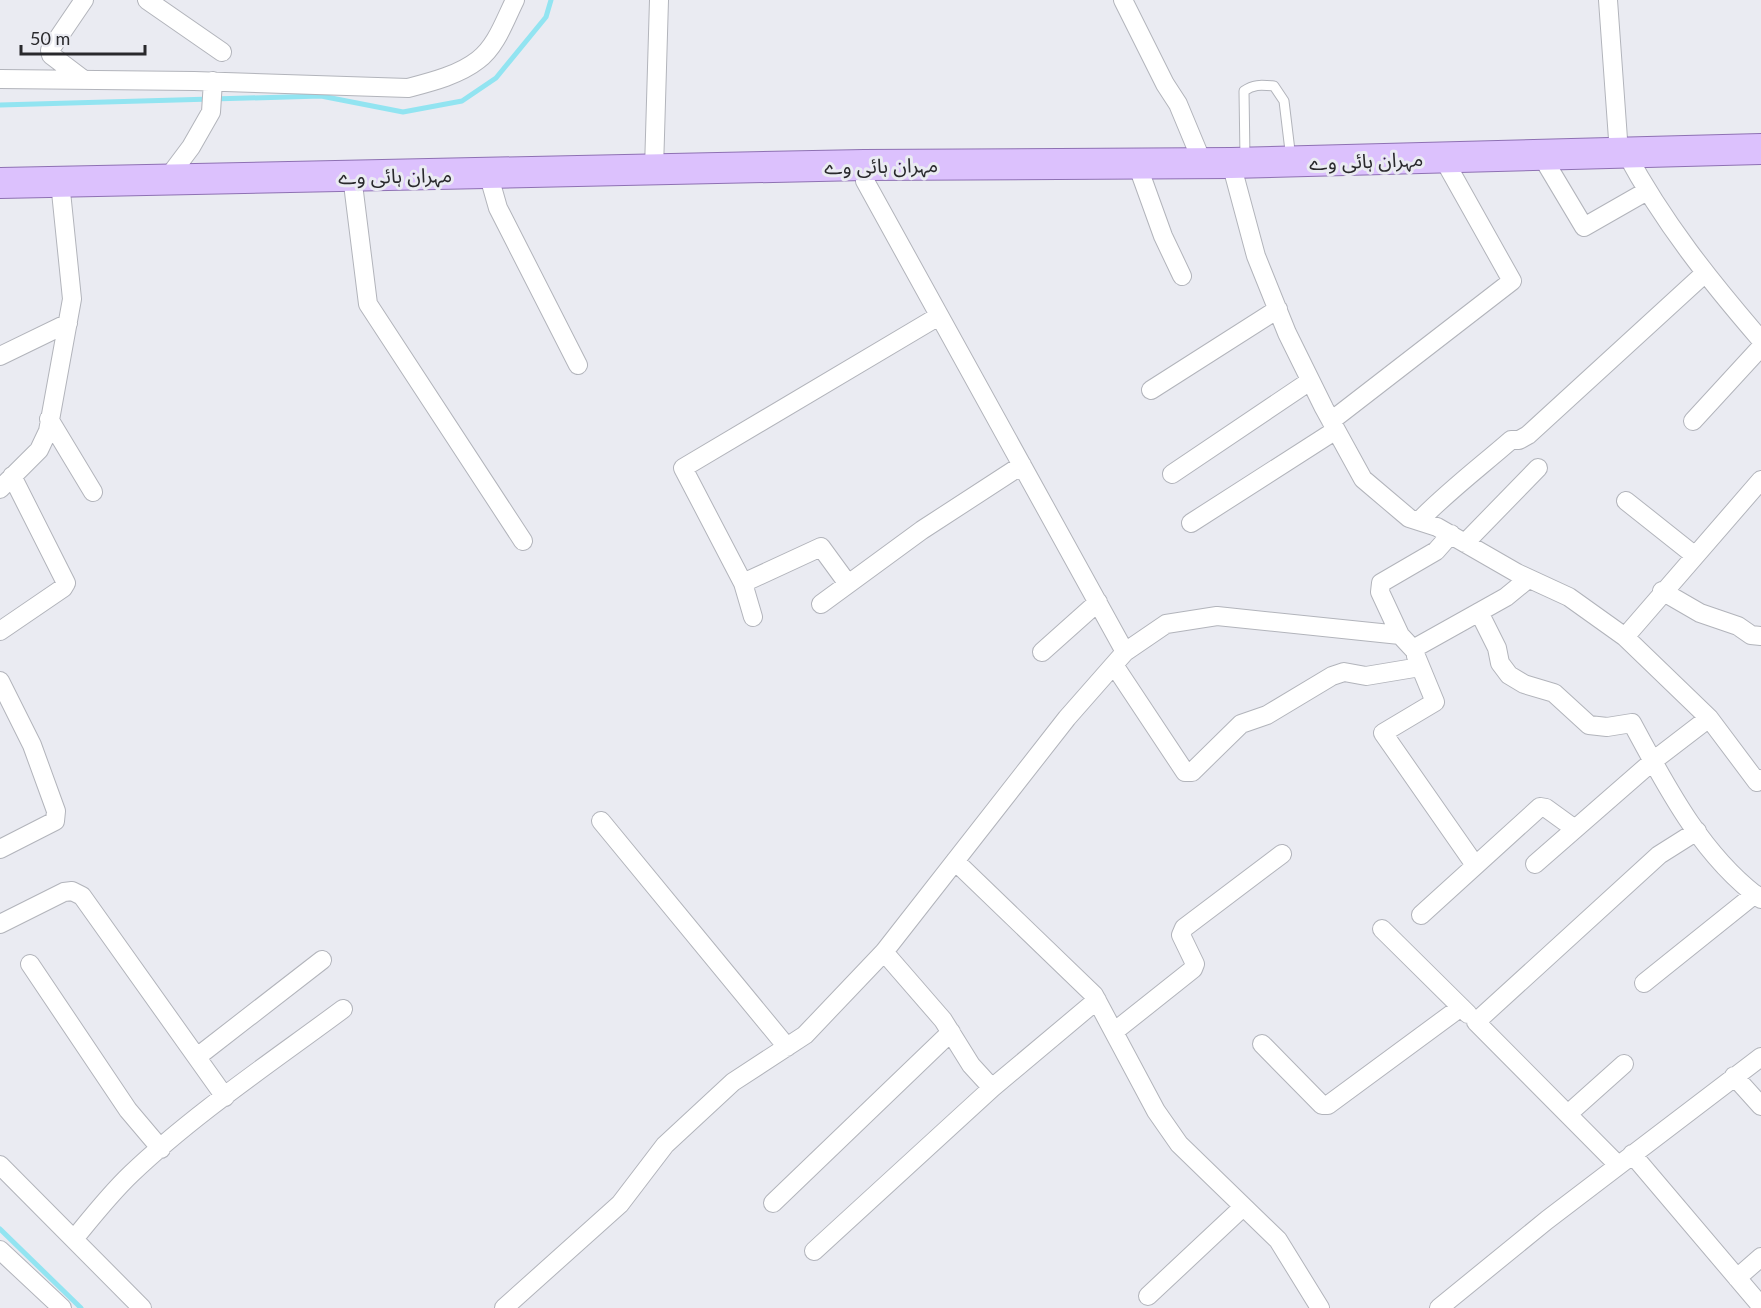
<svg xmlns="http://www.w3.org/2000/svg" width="1761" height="1308" viewBox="0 0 1761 1308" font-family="Lato,'Noto Sans Arabic',sans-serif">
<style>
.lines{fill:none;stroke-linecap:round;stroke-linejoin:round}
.stream{stroke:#92e4f1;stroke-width:5}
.lane-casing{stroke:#b2b4bb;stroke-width:11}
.street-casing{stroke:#b2b4bb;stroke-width:20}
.primary-casing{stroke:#8e71b3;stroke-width:32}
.lane{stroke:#fff;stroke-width:9}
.street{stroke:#fff;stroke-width:18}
.primary{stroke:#dcc1fd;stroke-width:30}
.labels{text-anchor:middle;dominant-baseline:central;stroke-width:6;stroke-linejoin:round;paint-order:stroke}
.street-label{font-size:20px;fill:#29292c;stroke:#eaebf2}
</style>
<rect width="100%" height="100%" fill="#eaebf2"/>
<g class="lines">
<path class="stream" d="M0,105L321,96L403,112L462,101L496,78L546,17L551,0
M0,1229L81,1308"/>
<defs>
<path id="lane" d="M1245,158L1244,91C1254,84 1261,85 1274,86L1284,101L1291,159"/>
<path id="street" d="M84,0L50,50L51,55L84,80
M147,0L222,52
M1123,0L1165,84L1178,104L1203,164
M1608,0L1619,153
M0,79L194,81L408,88C431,82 459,75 478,60C496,47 505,20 515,0
M1626,153C1663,222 1710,281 1761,340
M1541,155L1584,227L1647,191
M1231,163L1256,256L1287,333L1324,408L1363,479L1409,518L1437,527L1517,573L1569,597L1625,637L1709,718L1757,782L1761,779
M1137,164L1163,236L1182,276
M864,165L865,181L1125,652
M654,169L659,0
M488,173L498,208L578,365
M352,176L368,304L523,541
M167,179L191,147L211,112L213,81
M0,356L68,323
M1151,390L1278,309
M49,419L93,492
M1331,421L1512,281L1443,158
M1693,421L1761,347
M1172,474L1310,381
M0,489L39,450L48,431L72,299L60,182
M1626,501L1694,555
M1419,521C1447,492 1480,467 1511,440H1519L1528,435L1704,274
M1191,523L1336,430
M1465,543L1538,468
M743,583L821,547L848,584
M1662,591L1700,613L1738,626L1751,635L1761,636
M821,604L922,530L1022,465
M1479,612L1497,648L1500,663L1509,675L1524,684L1554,693L1589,725L1607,727L1632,723C1666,786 1702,856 1761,899
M753,617L743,583L683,468L939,316
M0,631L63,588L66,583L12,476
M1400,635L1380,592L1381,583L1436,551L1451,534
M1625,637L1761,480
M1042,652L1098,602
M1416,656L1435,702L1383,733L1475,865
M1114,665L1185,772H1192L1241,724L1267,715L1332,676L1344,672L1366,676L1420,667
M0,681L32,745L56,811L55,821L0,849
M601,821L787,1047
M955,861L1094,995L1156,1111L1179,1144L1278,1240L1320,1308
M1535,864L1653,761L1709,718
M1421,915L1540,807L1546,808L1575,829
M0,924L64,892L72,891L82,896L225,1097
M1382,929L1468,1014
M884,952L943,1020L971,1065L992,1088
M30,964L128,1110L161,1149
M1644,983L1755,894
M1115,1031L1193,969L1195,964L1181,935L1184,928L1282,854
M1262,1044L1322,1105H1328L1461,1007
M197,1057L322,960
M1734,1076L1761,1106
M1568,1114L1624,1064
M1632,1154L1761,1306
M0,1165L142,1308
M1618,1165L1476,1022L1659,855L1697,831
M773,1203L951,1032
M74,1239C92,1217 110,1194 131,1174C194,1114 273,1061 343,1009
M0,1250L62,1308
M814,1251L992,1088L1097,1000
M1737,1278L1761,1257
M1148,1296L1243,1207
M504,1308L620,1204L665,1145L733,1082L805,1035L884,952L1067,718L1125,652L1166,624L1217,616L1400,635L1413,649L1506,597L1528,579
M1439,1308L1547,1220L1761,1057"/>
<path id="primary" d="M0,183L864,165L1231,163L1761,149"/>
</defs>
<use href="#lane" class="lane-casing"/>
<use href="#street" class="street-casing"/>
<use href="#primary" class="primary-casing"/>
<use href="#lane" class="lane"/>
<use href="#street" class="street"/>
<use href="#primary" class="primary"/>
</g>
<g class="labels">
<g class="street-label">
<text transform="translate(1366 160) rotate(-2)">مہران ہائی وے</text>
<text transform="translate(881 165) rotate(-1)">مہران ہائی وے</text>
<text transform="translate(395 175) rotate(-1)">مہران ہائی وے</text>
</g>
</g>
<path d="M21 45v9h124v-9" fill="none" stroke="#29292c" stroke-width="3"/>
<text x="30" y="45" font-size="18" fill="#29292c" stroke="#eaebf2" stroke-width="4.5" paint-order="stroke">50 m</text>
</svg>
